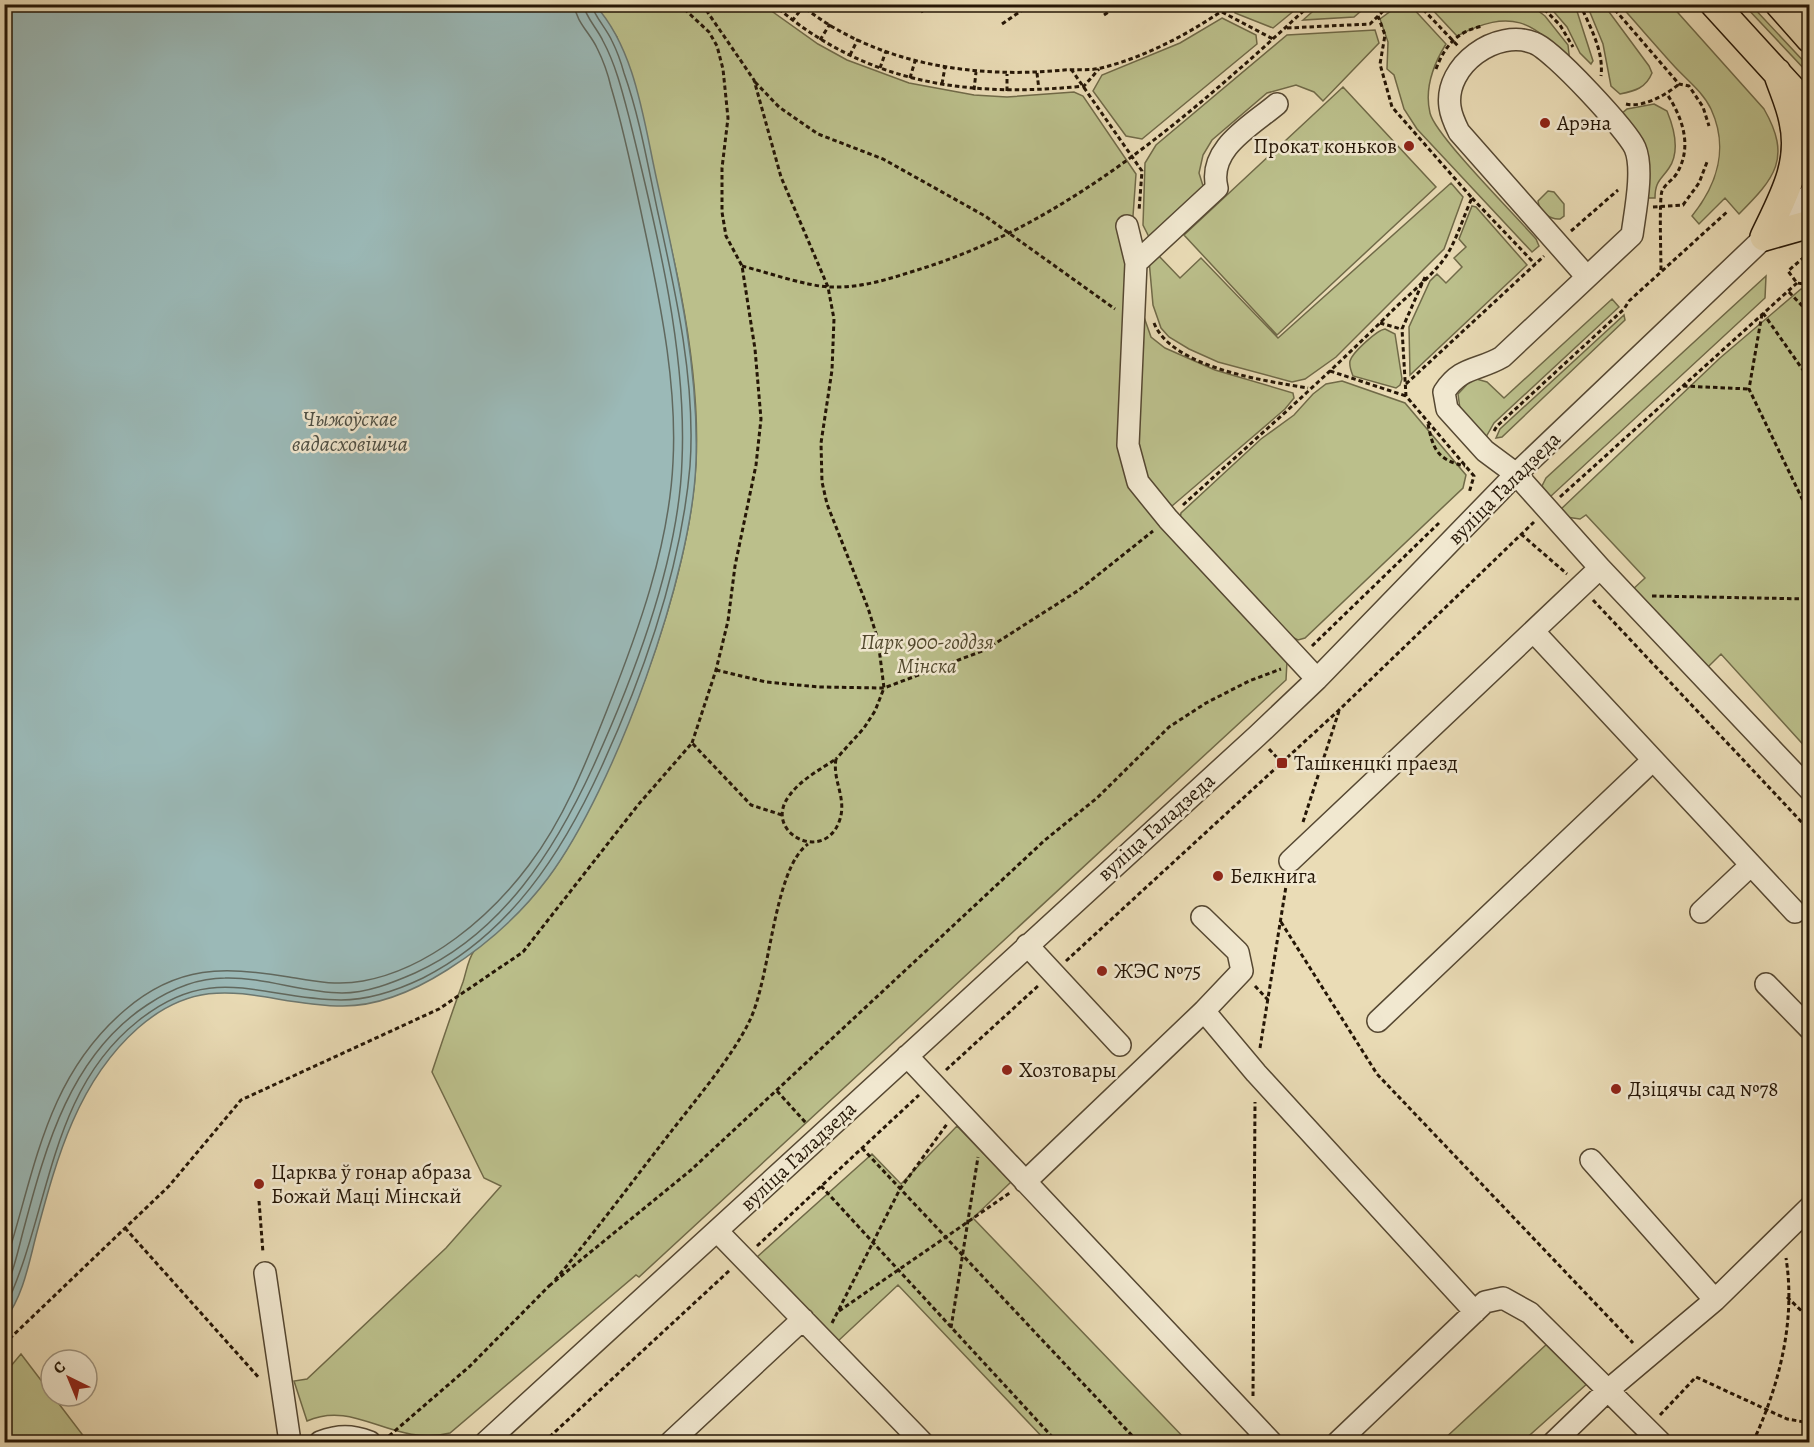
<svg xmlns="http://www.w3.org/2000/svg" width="1814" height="1447" viewBox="0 0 1814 1447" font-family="Alegreya,serif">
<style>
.green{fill:#bbbf8b;stroke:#706a48;stroke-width:1.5}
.water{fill:#9bb9b7;stroke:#6c7870;stroke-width:1.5}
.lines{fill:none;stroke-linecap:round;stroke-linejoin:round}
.shore{stroke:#60685e;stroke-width:1.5}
.minor-casing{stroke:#564832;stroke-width:24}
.major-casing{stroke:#251606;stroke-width:30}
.path{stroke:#251606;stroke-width:3;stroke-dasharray:4.5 3;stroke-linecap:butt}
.minor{stroke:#f1e8d0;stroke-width:21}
.major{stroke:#eadcb6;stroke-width:27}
.poi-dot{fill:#8f2418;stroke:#f1e8d0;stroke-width:2}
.labels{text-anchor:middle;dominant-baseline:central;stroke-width:5;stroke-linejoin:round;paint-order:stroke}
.poi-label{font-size:21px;fill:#251606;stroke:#f1e8d0;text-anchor:start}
.street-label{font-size:21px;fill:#251606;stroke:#f1e8d0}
.park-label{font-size:21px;font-style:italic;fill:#52492e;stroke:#f1e8d0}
.water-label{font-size:22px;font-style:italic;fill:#4e4f44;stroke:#f1e8d0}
</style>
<rect width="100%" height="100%" fill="#eadcb6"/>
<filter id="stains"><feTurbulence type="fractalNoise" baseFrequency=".00333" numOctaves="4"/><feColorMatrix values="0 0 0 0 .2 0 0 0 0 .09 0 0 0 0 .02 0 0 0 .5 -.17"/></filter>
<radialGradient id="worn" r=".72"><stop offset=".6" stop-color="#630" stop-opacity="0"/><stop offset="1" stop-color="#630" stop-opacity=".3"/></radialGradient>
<path class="green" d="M595,5H763L818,44L847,60L909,83L974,95L1007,97L1074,92L1083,96L1136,174L1133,216L1119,222L1130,265L1120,445L1287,661L1286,680L639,1277L636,1275L450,1433C392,1447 356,1399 307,1421L294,1381L307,1379L446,1248L501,1186L484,1178L432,1072C442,1042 452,1012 463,982C466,973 468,959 474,951C488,934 509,922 524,906C547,882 566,853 581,824C633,726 690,574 696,464C703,328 650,169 617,37Z
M1240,5V4L1301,5L1273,28L1235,13V8Z
M1320,5V4L1368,5L1354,17L1303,20Z
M1399,5H1410L1446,44C1433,65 1424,88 1430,113C1435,135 1516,216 1536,239L1539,246L1532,252L1417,129L1404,109L1394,75L1387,69L1388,42L1380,19Z
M1428,5H1530L1545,16L1568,45L1570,63C1533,20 1511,8 1457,36Z
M1548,5H1575L1593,61L1591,64L1580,53L1567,27Z
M1587,5H1604L1649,66L1652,73C1646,88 1635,91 1620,94L1611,86L1603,44Z
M1620,5H1671L1764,109C1792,158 1775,178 1739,214L1725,198L1699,224L1692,216C1717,185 1729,148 1711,109C1703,92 1687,80 1675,67C1656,46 1638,25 1620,5Z
M1744,5H1751L1809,67V74Z
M1222,18L1256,35L1257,44L1142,139L1126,136L1093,91L1102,75L1180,43Z
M1375,30L1379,43L1323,101L1314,92L1296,85L1267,93L1212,140L1203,155L1199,173L1204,189L1150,239L1143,225L1145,163L1156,145L1287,35Z
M1343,87L1436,187L1277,335L1184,235Z
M1654,104L1667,111C1674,128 1680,152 1669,168C1661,180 1655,181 1655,198H1643L1620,115L1627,109Z
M1451,183L1463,197L1444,249L1336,357L1305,379L1292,382L1218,362L1189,349L1169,337L1161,328L1153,305L1149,260L1157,254L1180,278L1201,258L1278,338Z
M1548,191L1554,192L1564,204V216L1560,219C1550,220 1539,211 1538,201Z
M1472,206L1476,207L1527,265L1410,375L1409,327L1430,281L1437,274L1446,283L1462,267L1454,258L1466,247L1459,239Z
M1766,276L1765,298L1550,497L1542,486L1546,478Z
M1801,289L1809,290V751L1721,654L1706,669L1631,591L1645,578L1586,515L1580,519L1566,517L1560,510L1720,358Z
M1612,299L1619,307L1494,423L1486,437L1460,409L1458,394L1473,378L1487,382L1504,398Z
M1624,315L1625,320L1502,437L1496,438L1500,429Z
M1144,317L1151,337L1165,348L1215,370L1293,393L1294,398L1285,409L1172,506C1120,484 1142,362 1144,317Z
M1385,329L1395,334L1402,379L1400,385L1396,388L1353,376C1351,371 1349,366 1350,361C1352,353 1377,330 1385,329Z
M1342,381L1405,403L1466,475L1463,488L1305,638L1298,640L1292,637L1180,518L1181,513L1261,439L1294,415L1313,394L1326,384Z
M957,1126L1011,1182L973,1218L1188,1442H1047L898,1285L837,1342L757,1257L872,1154L901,1184Z
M1548,1343L1589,1382L1522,1442H1441Z
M21,1354L88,1442H5V1373Z"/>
<path class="water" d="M5,4L595,5C636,50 644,123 657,181C677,272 699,366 696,461C693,573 615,788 548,878C521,914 485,946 447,970C417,989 379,1006 343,1006C263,1006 210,965 138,1028C78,1081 57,1157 37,1232C29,1262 24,1294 5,1320Z"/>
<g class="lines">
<path class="shore" d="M4,1268C35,1173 44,1079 125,1010C177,965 225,966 289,977C313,981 337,986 363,981C429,969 490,917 529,865C564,819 586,763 607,710C638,632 669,547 673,462C677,388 662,312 647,240C636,189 626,137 611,87C608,74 603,60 597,48C590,33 576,22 574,4
M4,1293C14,1272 18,1250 24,1228C46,1145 71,1055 147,1005C171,989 196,978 225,978C265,977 303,993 342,993C367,993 392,983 415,973C502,934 555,850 593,767C633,679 679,559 682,461C687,350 656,228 630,121C623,94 616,65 603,41C597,28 586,18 583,4
M4,1310C51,1213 47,1093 138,1021C212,961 260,999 341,1000C369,1000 398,990 423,978C510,934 562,853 601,768C644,674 681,570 690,466C696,383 676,294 658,213C648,167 640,118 624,73C621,62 617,51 612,41C606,28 595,17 591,4"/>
<defs>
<path id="minor" d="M1127,226L1136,263L1128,445L1138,482L1168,519L1317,679
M1136,263L1217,188C1207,149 1251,126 1277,104
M1587,277L1459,132C1455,124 1451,115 1450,107C1444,65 1497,28 1534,43C1552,49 1627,130 1635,148C1644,169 1635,212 1632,235L1502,357C1478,371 1461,366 1444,392L1447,409L1485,451L1516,474L1600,568L1810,790
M1534,632L1795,912
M1290,861L1600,568
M1701,912L1751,865
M1027,945L1120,1045
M1766,984L1810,1029
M1204,1011L1256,1073L1475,1312
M1378,1021L1653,760
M907,1056L1271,1442
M1591,1160L1715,1300
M1025,1182L1204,1011L1242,971L1238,952L1202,917
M717,1231L922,1442
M265,1273L290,1442
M320,1442C339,1435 351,1435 370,1442
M486,1442L1257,736L1317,679L1516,474L1810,194
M671,1442L803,1319
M1338,1442L1485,1302L1503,1298L1530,1313L1660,1442
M1554,1442L1607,1391L1715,1300L1810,1207"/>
<path id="major" d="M1714,4L1810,109
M1779,4L1810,39
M1764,237C1782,199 1803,164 1793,121C1790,104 1782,88 1777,72
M1764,237L1810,224"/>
</defs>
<use href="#minor" class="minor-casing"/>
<use href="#major" class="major-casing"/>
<path class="path" d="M679,4L709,32L717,46L723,69L728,118L722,168V212L726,236L742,266L755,349L761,419L756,465L735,566L728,621L716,670L692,743
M702,4L754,80L781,177L828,287L834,319L832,370L821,443L822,482L827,504L868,608L878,640L884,688L875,711L864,728L836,759
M773,4C865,84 967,98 1084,86L1099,69
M800,4C873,64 973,79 1064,70C1076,69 1089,71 1101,68C1147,57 1194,31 1232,4
M1418,4L1458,46
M1539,4L1560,25L1573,47
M1580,4C1590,27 1604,51 1601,76
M1610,4L1679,84L1689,86L1703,107L1709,126
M921,12L932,4
M1222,12L1273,39
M1104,15L1120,4
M792,21L803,7
M1002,24L1031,4
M1287,28L1370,24L1390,4
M820,40L830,24
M850,55L858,39
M880,68L886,51
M1071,69L1142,171L1139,211
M1436,69C1445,45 1458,31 1483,26
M1037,73L1039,90
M910,78L915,61
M755,82L779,107L818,134L883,159L985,216L1115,309
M942,84L945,67
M974,90L976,72
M1007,91V74
M1626,104C1643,108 1666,95 1679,84
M1472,198L1535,264
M1653,207L1683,205L1699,183L1707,162
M1571,231L1618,190
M1810,252L1788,271L1797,283L1810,285
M742,266C766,272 806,286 830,287C860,288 886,280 914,271C1068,225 1195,111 1311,4
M1661,270C1661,257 1659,199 1662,191C1665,184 1674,179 1677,173C1693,146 1682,117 1667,94
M1425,277L1402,329L1406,396L1474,476L1469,493
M1789,292L1810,314
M1763,313L1810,380
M1762,314L1749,389L1810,515
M1154,323C1172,368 1266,381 1308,388
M1380,323L1401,329
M1330,371L1406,396
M1406,384L1544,256
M1683,386L1749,389
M1428,424C1433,450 1438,460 1465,466
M1494,431L1497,426L1624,309L1629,301L1728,211
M1560,497L1797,283
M1183,505C1253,441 1324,379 1391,312C1408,295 1437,272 1448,253C1458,236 1464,215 1472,198L1392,107L1380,64L1385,35L1378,16
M1521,534L1567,574
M1652,596L1810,599
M1593,600L1810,831
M1312,646L1439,523
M716,670L766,682L819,687L884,688L985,650L1079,590L1153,531
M1269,749L1282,763
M836,759C832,781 848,799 839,822C823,864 762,832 789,796C800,780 821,769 836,759Z
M1303,822L1339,711
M1281,922L1377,1074L1633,1343
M1066,961L1339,710L1534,522
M1255,986L1268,1000
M1260,1048L1287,880
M946,1070L1039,985
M777,1091L806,1123
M862,1148L1138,1442
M821,1186L1057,1442
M259,1201L263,1253
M125,1228L260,1379
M757,1246L919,1095
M555,1280C595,1232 632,1182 670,1133C694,1102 732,1057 749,1022C771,979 773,869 808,844
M549,1286L691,1170L1045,840L1097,798L1169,727L1206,703L1249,681L1281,669
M1787,1297L1810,1319
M839,1311L1011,1192
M832,1323L900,1189L947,1124
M951,1328L978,1157
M4,1344L169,1186L241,1100L439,1009L523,952L638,805L692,743L751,805L782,815
M1253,1396L1255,1102
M1660,1415L1696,1377L1787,1419L1810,1423
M389,1436L470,1366L550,1285
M544,1442L730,1270
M1753,1442C1779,1386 1796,1321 1786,1258"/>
<use href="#minor" class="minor"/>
<use href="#major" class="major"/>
</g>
<g class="poi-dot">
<circle cx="1545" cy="123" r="6"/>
<circle cx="1409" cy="146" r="6"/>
<rect x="1276" y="757" width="12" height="12" rx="3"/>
<circle cx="1218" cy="876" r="6"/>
<circle cx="1102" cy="971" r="6"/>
<circle cx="1007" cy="1070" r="6"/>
<circle cx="1616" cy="1089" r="6"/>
<circle cx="259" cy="1184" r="6"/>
</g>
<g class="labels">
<g class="poi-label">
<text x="1557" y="123">Арэна</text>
<text x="1397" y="146" text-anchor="end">Прокат коньков</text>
<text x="1294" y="763">Ташкенцкі праезд</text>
<text x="1230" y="876">Белкнига</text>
<text x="1114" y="971">ЖЭС №75</text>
<text x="1019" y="1070">Хозтовары</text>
<text x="1628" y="1089">Дзіцячы сад №78</text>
<text x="271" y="1172">Царква ў гонар абраза<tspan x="271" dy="24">Божай Маці Мінскай</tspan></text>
</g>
<g class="street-label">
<text transform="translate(1504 488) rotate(-45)">вуліца Галадзеда</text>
<text transform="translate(1156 827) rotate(-42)">вуліца Галадзеда</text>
<text transform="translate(798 1156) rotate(-43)">вуліца Галадзеда</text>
</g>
<g class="park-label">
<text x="927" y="642">Парк 900-годдзя<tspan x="927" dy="24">Мінска</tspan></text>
</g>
<g class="water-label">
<text x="350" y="419">Чыжоўскае<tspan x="350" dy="25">вадасховішча</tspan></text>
</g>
</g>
<rect width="1814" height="1447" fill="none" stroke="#eadcb6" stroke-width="24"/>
<rect x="6" y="6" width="1802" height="1435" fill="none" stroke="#251606" stroke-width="3"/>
<rect x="12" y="12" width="1790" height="1423" fill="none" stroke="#251606" stroke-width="1.5"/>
<g transform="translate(69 1378) rotate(317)"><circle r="28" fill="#f1e8d0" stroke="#9f947f" stroke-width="1.5"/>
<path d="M0-4.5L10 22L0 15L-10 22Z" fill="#8f2418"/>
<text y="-9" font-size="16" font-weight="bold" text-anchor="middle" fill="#251606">С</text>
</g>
<rect width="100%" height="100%" filter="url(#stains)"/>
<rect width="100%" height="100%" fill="url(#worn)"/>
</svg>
